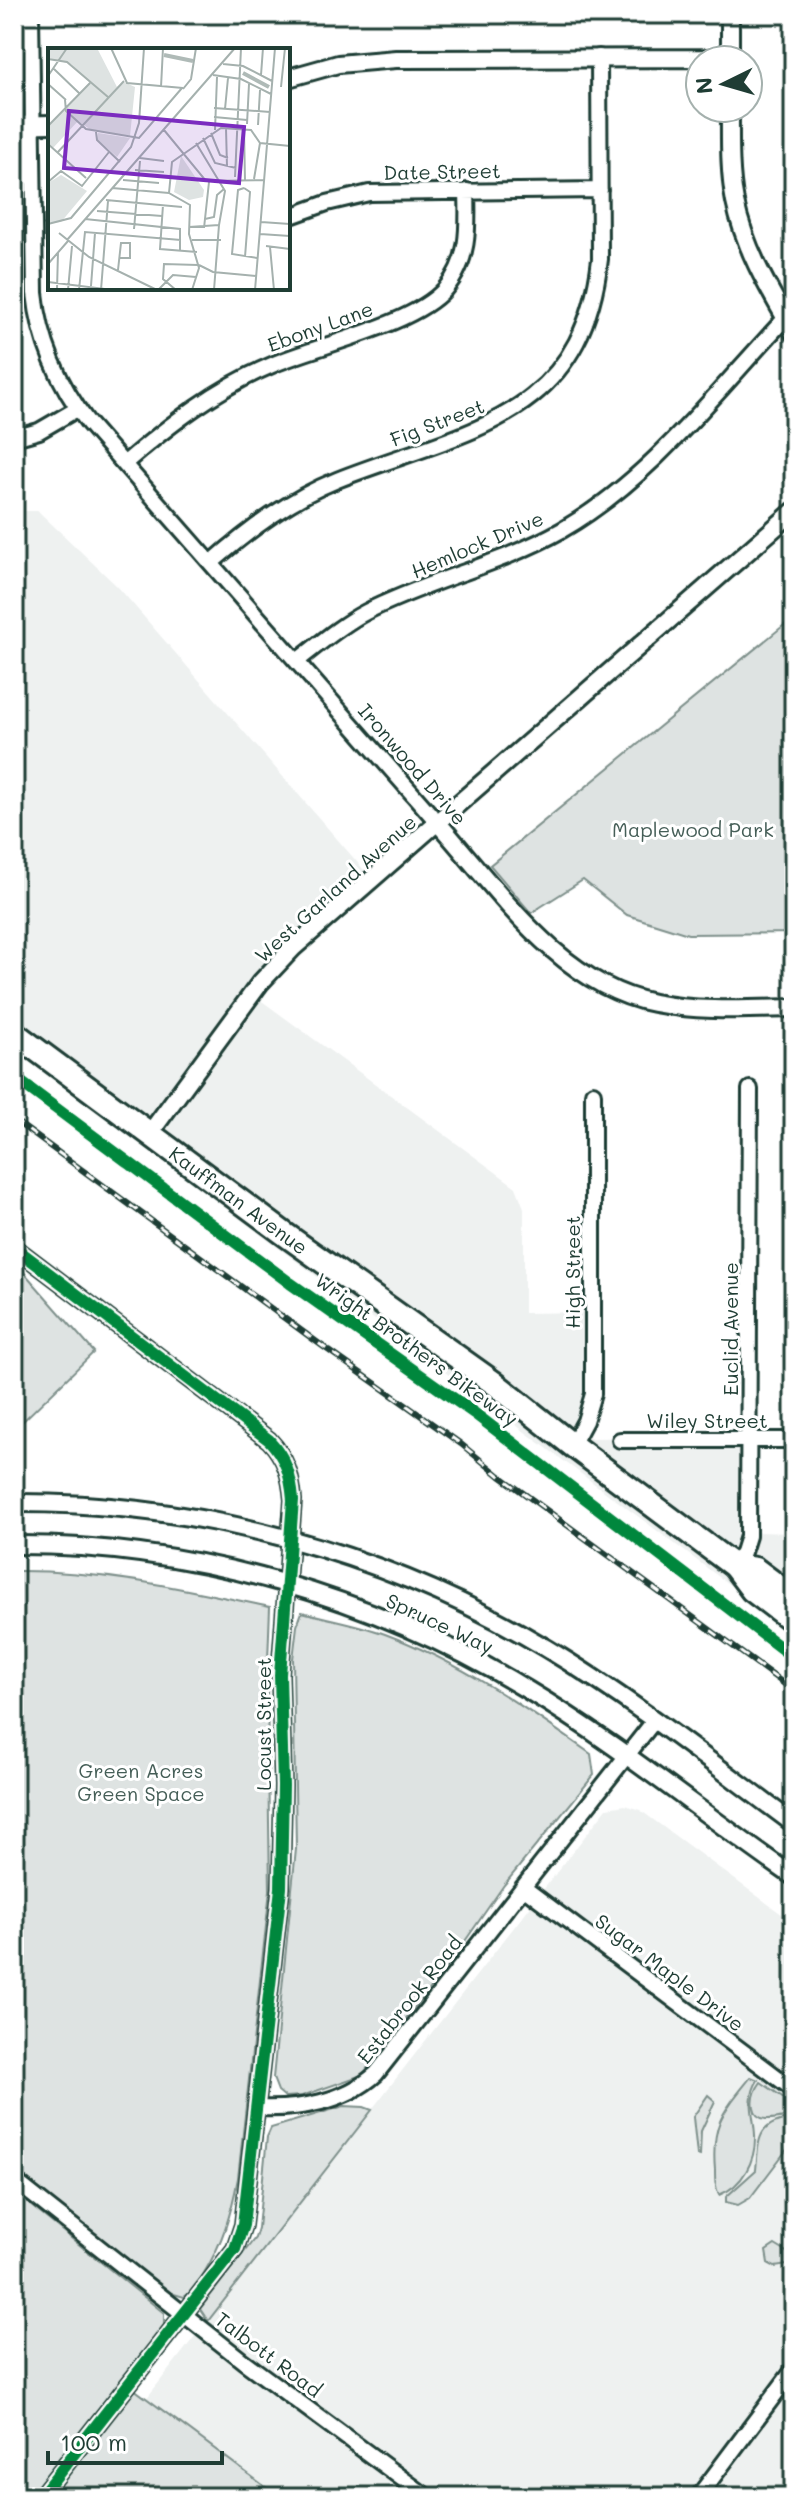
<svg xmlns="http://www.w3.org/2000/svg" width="808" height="2511" viewBox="0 0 808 2511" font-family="Mali,sans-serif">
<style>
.built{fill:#eef1f0}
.green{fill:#dee3e2;stroke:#7e908b;stroke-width:2}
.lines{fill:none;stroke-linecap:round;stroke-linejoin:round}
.minor-casing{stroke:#1f3d34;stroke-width:20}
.tertiary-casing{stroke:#1f3d34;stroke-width:22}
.primary-casing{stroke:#1f3d34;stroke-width:28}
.minor{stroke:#fff;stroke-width:14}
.tertiary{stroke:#fff;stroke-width:16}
.primary{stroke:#fff;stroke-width:22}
.rail-casing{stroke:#1f3d34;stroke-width:6}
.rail{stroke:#fff;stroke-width:3;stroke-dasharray:9;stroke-linecap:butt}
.cycleway-casing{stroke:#fff;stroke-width:17}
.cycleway{stroke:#00873e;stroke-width:12}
.labels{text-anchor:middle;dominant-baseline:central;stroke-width:6;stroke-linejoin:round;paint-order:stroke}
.street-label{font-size:20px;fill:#1f3d34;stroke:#fff}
.park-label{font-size:20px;fill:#455e57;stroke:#fff}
.inset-river{fill:none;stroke:#afbab7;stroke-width:4}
.inset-road{fill:none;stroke:#a5b1ae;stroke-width:2}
.view{fill:#7b2cbf;fill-opacity:0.15;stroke:#7b2cbf;stroke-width:4}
.inset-edge{fill:none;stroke:#1f3d34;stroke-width:4}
</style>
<rect width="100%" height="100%" fill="#fff"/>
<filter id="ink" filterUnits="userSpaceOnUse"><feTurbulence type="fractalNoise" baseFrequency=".0125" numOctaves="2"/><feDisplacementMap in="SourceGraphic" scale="16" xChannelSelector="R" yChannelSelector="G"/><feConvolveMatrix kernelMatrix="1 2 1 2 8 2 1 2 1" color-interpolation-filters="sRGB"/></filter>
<g filter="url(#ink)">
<path class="built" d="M14,511H38L118,587L371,878L255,996L516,1187L524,1208V1313L590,1312V1394L584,1416L588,1438L746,1436L754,1532L794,1533V1633L14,1050Z
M625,1805L640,1810L794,1923V2497H279L146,2399L607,1808Z"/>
<path class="green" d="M794,617V933L688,934L627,915L583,880L531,913L490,865Z
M14,1261L94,1352L14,1430Z
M14,1571C101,1570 185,1589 270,1607L267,1687L270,1890L238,2178C231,2214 223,2242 204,2273C198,2283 194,2291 184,2297L167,2292L14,2171Z
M302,1612C329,1619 358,1624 385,1634C460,1662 526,1708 591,1754L594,1775L504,1885L454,1957L362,2075L302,2096L285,2097L278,2091L273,2078L296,1849L293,1659L297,1626Z
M751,2077L758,2080C746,2099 754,2114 755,2135C756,2160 743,2186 719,2195C715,2187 715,2179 715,2170C711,2123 723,2112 751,2077Z
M761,2082L794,2105V2115C781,2117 756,2126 754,2108C752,2098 755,2090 761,2082Z
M708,2095L715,2101L701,2131L700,2156L697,2155L693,2117Z
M344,2106L364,2107L372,2110L208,2321L200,2309L255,2238L258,2228L267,2137L271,2128Z
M794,2118V2140L750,2198L738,2205L726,2202V2197L756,2170C759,2139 756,2123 794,2118Z
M14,2192L164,2313V2328L122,2380L279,2497H14Z
M775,2245L793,2256L794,2264L775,2267L768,2263L766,2251Z"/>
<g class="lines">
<defs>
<path id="minor" d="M31,14L35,293C40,343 59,385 89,424L438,823
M288,217L327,203L369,193L600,190
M14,438L39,431L77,409
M124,464C169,425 217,388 272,365C318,345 414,325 445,289C470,260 468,226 467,191
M211,563C250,529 290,499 337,480C463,430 581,423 600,259L599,57
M297,661C319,644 341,625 366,612C429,580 500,565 562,530C654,477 721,385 794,309
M14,1247L269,1440C286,1458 291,1476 293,1500L280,1675L283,1786L281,1888L243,2225L235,2249L40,2497
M620,1440H794
M572,1445L585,1421L593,1394V1093
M734,1566L743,1552L748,1536L750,1089
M523,1887L794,2090
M257,2108C298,2110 345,2102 376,2074L654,1721
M14,2180L243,2361L427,2497
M698,2497L794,2369"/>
<path id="tertiary" d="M730,14V60
M288,78L338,64L396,59L730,58
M730,108C730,139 729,171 735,202C745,250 770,291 794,333
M14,125L50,124
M438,823C498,890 560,985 654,1003C700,1012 747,1009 794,1008
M150,1133L260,983L293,948L794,511
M14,1503C201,1502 386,1552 546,1648C633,1700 713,1764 794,1824
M14,1545C192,1544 374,1597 526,1689C620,1745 704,1815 794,1877"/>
<g id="primary">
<path id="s1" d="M14,1033L286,1235L494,1383L572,1445L734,1566L752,1590L794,1622"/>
<path d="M734,1566L755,1569L794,1598"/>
</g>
</defs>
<use href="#minor" class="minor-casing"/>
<use href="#tertiary" class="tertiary-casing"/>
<use href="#primary" class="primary-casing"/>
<use href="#minor" class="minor"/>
<use href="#tertiary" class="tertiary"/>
<use href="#primary" class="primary"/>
<defs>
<path id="rail" d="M14,1120L321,1345L461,1444L500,1476L794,1691"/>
</defs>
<use href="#rail" class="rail-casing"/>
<use href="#rail" class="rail"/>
<defs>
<path id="cycleway" d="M14,1077L290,1283L474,1413L794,1658
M14,1247L269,1440C286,1458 291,1476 293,1500L280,1675L283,1786L281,1888L243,2225L235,2249L40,2497"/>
</defs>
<use href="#cycleway" class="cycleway-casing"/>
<use href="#cycleway" class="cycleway"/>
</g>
</g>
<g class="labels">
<g class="street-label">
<text transform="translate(442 171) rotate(-1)">Date Street</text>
<text transform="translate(320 326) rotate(-20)">Ebony Lane</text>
<text transform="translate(437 422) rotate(-21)">Fig Street</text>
<text transform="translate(477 544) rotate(-23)">Hemlock Drive</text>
<text transform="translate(413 764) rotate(49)">Ironwood Drive</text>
<text transform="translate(335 888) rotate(-42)">West Garland Avenue</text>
<text stroke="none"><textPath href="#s1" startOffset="280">Kauffman Avenue</textPath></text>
<text transform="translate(572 1272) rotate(-90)">High Street</text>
<text transform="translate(730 1329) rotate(-90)">Euclid Avenue</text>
<text transform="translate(417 1349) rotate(36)">Wright Brothers Bikeway</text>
<text x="707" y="1420">Wiley Street</text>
<text transform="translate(440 1623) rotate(25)">Spruce Way</text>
<text transform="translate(263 1724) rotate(-90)">Locust Street</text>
<text transform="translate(670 1972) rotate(37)">Sugar Maple Drive</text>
<text transform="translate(409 1999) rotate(-52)">Estabrook Road</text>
<text transform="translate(269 2354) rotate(37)">Talbott Road</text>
</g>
<g class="park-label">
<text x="693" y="829">Maplewood Park</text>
<text x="141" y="1770">Green Acres<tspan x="141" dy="23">Green Space</tspan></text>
</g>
</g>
<g transform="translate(48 48)">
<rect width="242" height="242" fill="#fff"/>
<path d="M0,0H49L69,39L76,34L87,39L82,88L43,82L30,73L5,100L0,95V79L42,34L23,16L0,10ZM50,85L82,90L69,109L49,91ZM133,108L156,142L155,149L141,152L126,144ZM13,127L39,143L13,174L0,175V135Z" fill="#dee3e2"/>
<path class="inset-river" d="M116,7L145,13M195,25L221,39"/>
<path class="inset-road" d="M63,0L79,35L135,40M0,11L19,14L60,49M175,16L195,18L224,33M6,21L31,45M165,27L193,31L223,46M213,27L215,0M0,28L19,0M0,36L18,52M113,39L115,0M233,39L237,0M135,41L143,31L148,0M17,52L18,63L38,81L91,90L134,40M166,60L222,64M177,61L180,30M166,69L199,72M199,76L201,36M210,77L212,42M0,78L42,35M178,80L179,119M196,81L197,133M116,82L158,133L216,132M167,82L169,29M48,84L49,92L72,114M163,85L172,107L180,110M155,90L167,115L188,120M148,95L177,143L171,177M0,96L38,130M9,105L76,33M92,110L116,113M87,122L116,124M187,129L193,0M206,131L212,95M75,132L111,135M0,134L13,123L34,138L61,104M64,140L121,145M196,140L190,142L184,206L209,210M196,140L202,144L197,209M58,152L134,159M115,157L112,201L149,204M49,163L114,168M37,171L132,181V203M157,171L166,169L169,147L176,141M213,174L242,176M0,176L23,170L83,99L91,75L96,0M141,179L171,177M156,180L161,134M86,181L92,113M11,185L41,209L109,242M212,186L242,188M19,192L187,0M144,192H173M218,198L242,201M222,199L226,242M0,216L20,193M151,217L165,224L208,228M70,222L73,195H82V210H72M0,234L65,242M43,238L47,185M9,242L10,204M20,242L24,198M31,242L37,184L133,192M53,242L60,153M110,242L125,227L148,229M128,242L115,231L116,216L150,217M144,242L151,220L141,186L142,157L121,145L124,114L173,80L203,82L212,95L242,98M166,242L171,177M207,242L227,0"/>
<path class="view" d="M21,63L196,79L191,135L16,120Z"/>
<rect width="242" height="242" class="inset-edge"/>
</g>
<rect width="808" height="2511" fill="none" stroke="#fff" stroke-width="48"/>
<rect x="24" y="24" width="760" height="2463" fill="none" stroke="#1f3d34" stroke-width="3" filter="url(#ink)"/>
<g transform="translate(724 84) rotate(265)"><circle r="38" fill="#ffffff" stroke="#a5b1ae" stroke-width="2"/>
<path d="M0-6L14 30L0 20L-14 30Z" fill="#1f3d34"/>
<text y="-12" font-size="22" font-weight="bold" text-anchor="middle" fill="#1f3d34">N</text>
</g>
<path d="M48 2451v12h174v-12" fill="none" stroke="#1f3d34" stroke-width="4"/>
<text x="60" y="2451" font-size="24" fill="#1f3d34" stroke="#ffffff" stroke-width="6" paint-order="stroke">100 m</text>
</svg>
